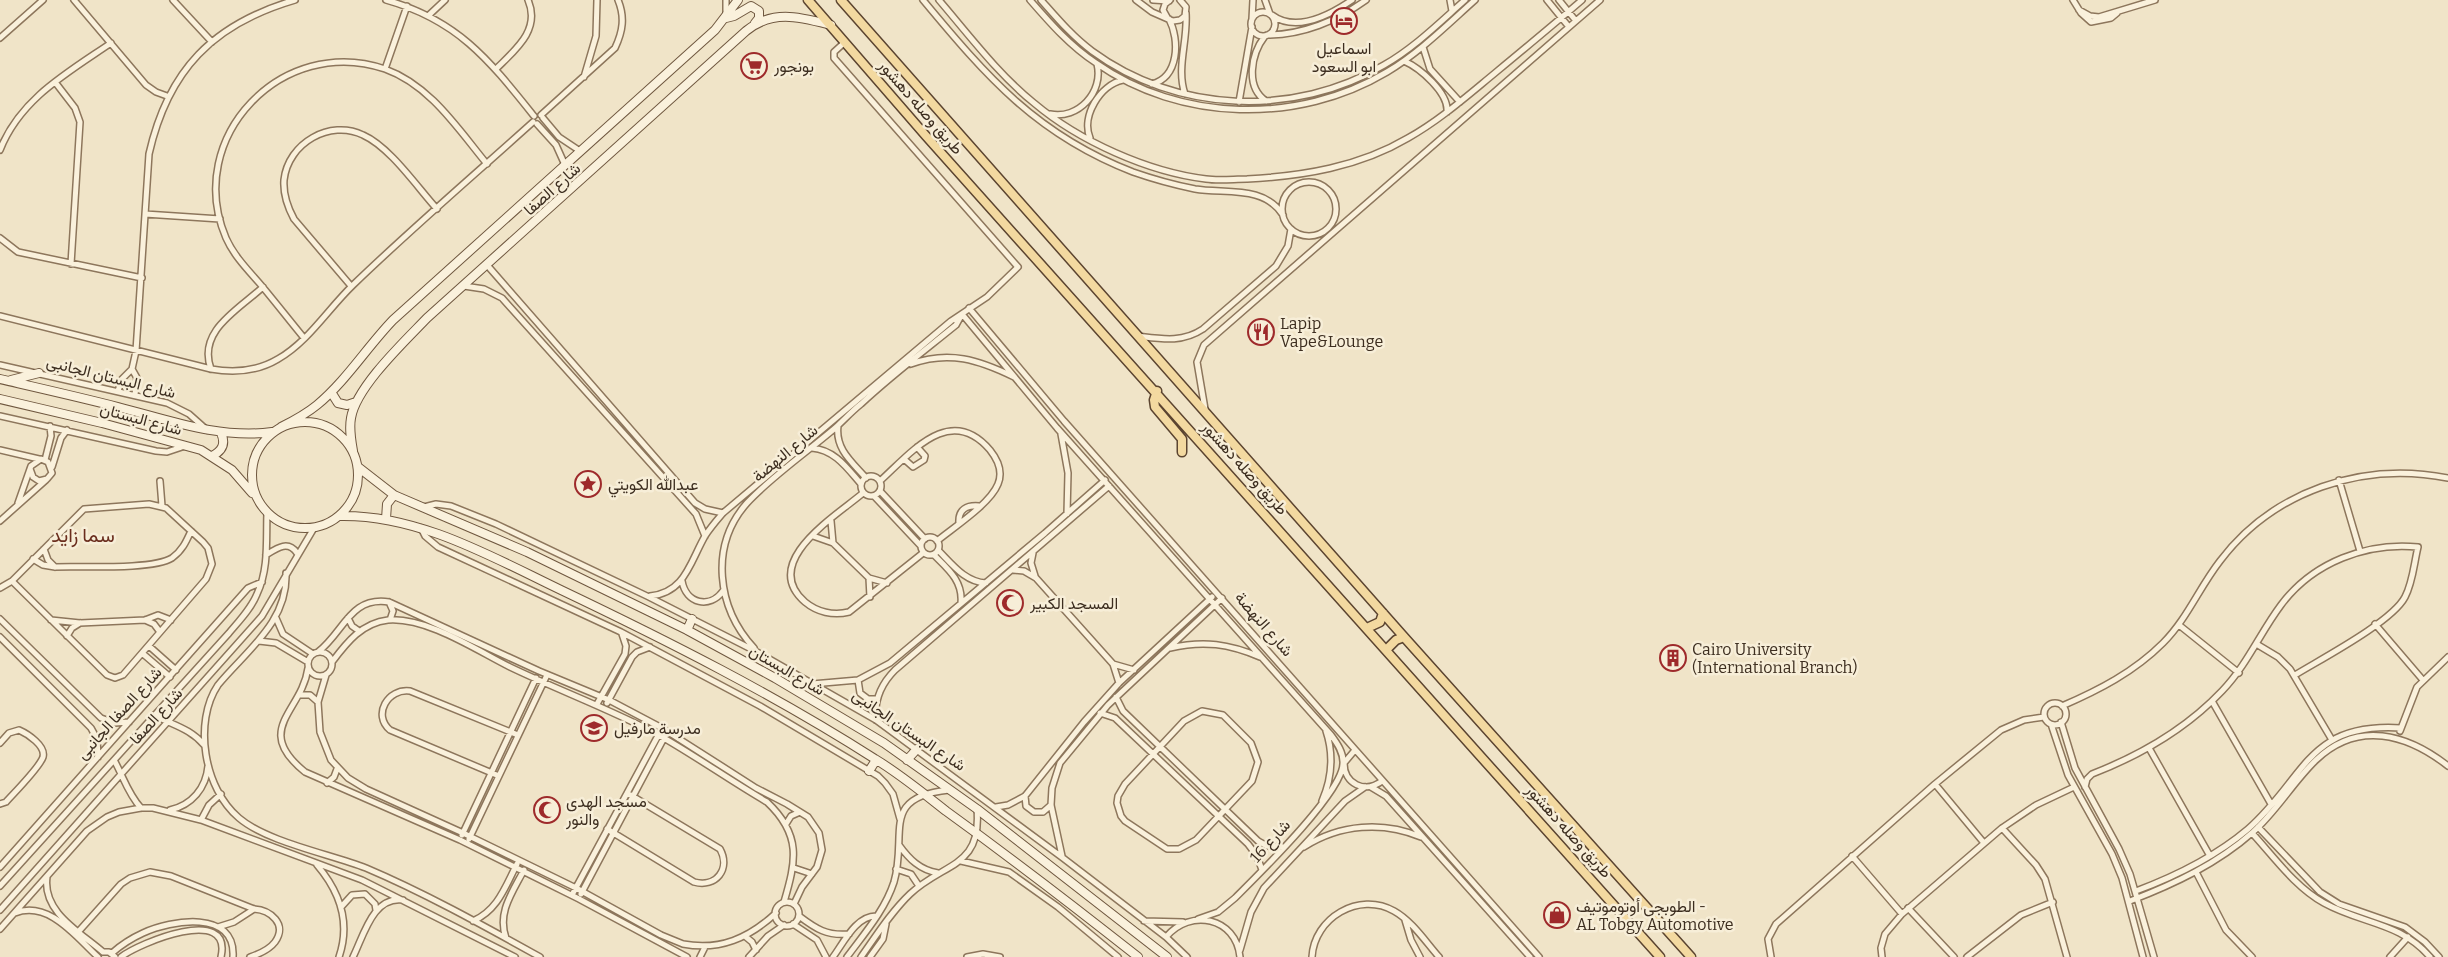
<svg xmlns="http://www.w3.org/2000/svg" width="2448" height="957" viewBox="0 0 2448 957" font-family="Bitter,Vazirmatn,serif">
<style>
.lines{fill:none;stroke-linecap:round;stroke-linejoin:round}
.street-casing{stroke:#8d765c;stroke-width:8}
.secondary-casing{stroke:#6f573f;stroke-width:10}
.primary-casing{stroke:#5b4430;stroke-width:11}
.street{stroke:#faf1dc;stroke-width:5}
.secondary{stroke:#faf1dc;stroke-width:8}
.primary{stroke:#f3d9a0;stroke-width:8}
.labels{text-anchor:middle;dominant-baseline:central;stroke-width:5;stroke-linejoin:round;paint-order:stroke}
.poi-label{font-size:16px;fill:#3d2e20;stroke:#f7eed8;text-anchor:start}
.street-label{font-size:16px;fill:#3d2e20;stroke:#f7eed8}
.quarter-label{font-size:20px;fill:#6b2e1e;stroke:#f7eed8}
</style>
<rect width="100%" height="100%" fill="#f0e4c8"/>
<g class="lines">
<defs>
<path id="street" d="M74,0L146,85L156,92L167,96
M173,0L212,42
M386,0C458,20 489,60 534,116
M923,0C987,77 1037,135 1133,172C1153,179 1175,185 1195,189C1226,194 1264,185 1283,215
M939,0C969,35 998,74 1034,103C1079,141 1148,172 1206,179C1219,181 1234,179 1247,179C1303,176 1359,167 1408,138C1440,120 1467,96 1495,73C1524,49 1553,25 1582,0
M1030,0C1050,23 1070,46 1096,63C1180,122 1298,125 1387,72C1419,53 1447,25 1475,0
M1041,0C1057,18 1072,36 1092,51C1176,113 1294,118 1384,65C1414,48 1439,23 1465,0
M1136,0L1152,12L1168,19
M1153,0L1169,1
M1170,0L1165,4L1163,10L1168,19L1173,21L1180,20L1185,16L1186,7L1180,0
M1265,0L1270,14
M1450,0L1452,11
M1547,0L1569,27
M1559,0L1576,21
M2073,0L2081,13L2091,22L2111,18L2117,13
M2079,10L2090,16L2099,17L2155,0
M1251 24a12 12 0 1 1 24 0a12 12 0 1 1-24 0Z
M429,15L445,0
M1272,15C1296,33 1330,15 1352,0
M726,16V0
M1252,19L1253,0
M1267,35C1302,35 1337,21 1366,0
M1265,36C1251,54 1245,87 1266,101
M0,38L43,0
M1423,47L1430,69L1460,102
M1404,61C1420,68 1449,93 1447,112
M385,69L407,6
M496,69C515,50 541,30 528,0
M584,77L596,36L597,0
M55,82L75,108L80,122L71,264
M1152,84C1179,77 1180,40 1169,19
M1185,94C1176,68 1188,41 1186,13
M1239,102L1252,27
M1050,114C1078,120 1104,92 1097,64
M541,115L615,48C623,31 625,17 618,0
M543,118L559,137L580,151
M537,124L556,145L565,165
M1090,138C1081,116 1100,85 1123,80
M0,150C20,99 67,73 111,43
M1282 209a27 27 0 1 1 54 0a27 27 0 1 1-54 0Z
M145,214L220,219
M0,238L18,252L142,278
M487,265L695,503L705,509L723,513
M351,286L294,219C287,206 283,194 284,180C288,143 330,119 363,135C390,147 417,187 437,209
M464,286L484,289L502,298L696,514L705,536
M969,308L1064,421L1539,957
M962,314L1057,428L1331,735C1337,743 1344,753 1343,764C1342,793 1259,874 1235,898L1218,912L1198,919
M0,316L211,369C234,373 258,371 278,359C308,342 328,309 353,285C411,229 473,176 533,122
M1137,336C1162,339 1182,343 1203,329L1276,266L1288,246L1291,229
M304,338C290,321 276,303 261,285C248,270 234,256 226,238C183,137 283,34 385,69C430,85 458,129 487,164
M911,364C949,350 979,360 1014,377
M0,365L167,403L189,414L207,430
M132,369L137,378L135,395
M211,369C197,331 238,310 263,287
M118,391L122,379L132,369L136,351L149,154C168,70 213,24 295,0
M1205,409L1197,362L1204,345L1600,0
M0,416L156,451L167,452L185,446
M838,426C835,449 852,462 866,478
M1061,434L1068,473L1067,514
M812,448C835,450 847,468 861,484
M0,450L39,459
M904,459L913,467L924,460L925,456L917,447
M45,460L51,436L50,426
M52,467L61,438L67,430
M861 486a10 10 0 1 1 20 0a10 10 0 1 1-20 0Z
M2339,480L2360,551
M160,481L162,506
M880,481C911,453 950,403 990,450C998,460 1003,472 998,484C990,504 954,527 937,541
M880,491L925,539
M863,493C836,516 759,562 805,602C817,612 833,616 849,612L923,553
M874,496L920,545
M18,503L31,466L41,459L48,462L52,473L47,479L39,481L33,477L30,469
M149,504L166,508L203,542L208,548L212,564L206,579L123,675L115,678L107,675L12,581L84,509Z
M424,507L436,504L451,506L496,524L649,597L757,652L876,720L1063,858L1166,937L1187,957
M0,521L46,480
M831,521L833,543
M959,523C958,509 967,505 979,506
M421,528L425,536L438,547L621,632L760,706L878,776L885,783L893,794L900,819
M813,536L833,543L869,578L887,583
M921 546a9 9 0 1 1 18 0a9 9 0 1 1-18 0Z
M44,549L48,560L55,567
M938,550C952,564 965,582 986,583
M1033,553L1031,563L1035,576
M266,555C277,548 288,540 297,553
M934,555C948,569 963,581 961,603
M33,559L43,565L55,567C81,566 153,570 172,558C182,551 186,542 191,531
M1013,570L1024,571L1036,578L1113,664L1119,683
M286,573C288,622 247,650 218,685C193,722 204,789 239,818C267,842 330,854 366,868C425,893 484,926 540,957
M869,578L870,597
M682,581C686,604 710,609 723,591
M0,588L12,581
M650,596C685,593 690,562 705,536C710,528 717,520 723,513L951,321L987,297L1018,267L834,58V52L845,42
M389,602L393,611L390,620
M276,618L283,634L313,654
M348,618L352,626L359,631
M0,619L101,718L115,723L129,722
M51,620L80,623L145,620L158,615L171,620
M145,620L154,624L160,632
M2375,624L2422,679
M2179,625L2239,673
M67,636L72,628L80,623
M0,637L91,728L97,739L98,757
M259,641L276,643L308,662
M2258,645L2278,657L2290,669L2332,740
M149,646L176,670
M754,648C717,608 709,546 747,503C771,477 807,452 834,429C843,421 851,412 861,404C891,376 924,351 956,325L962,314
M1170,648C1204,640 1229,644 1260,657
M308 664a12 12 0 1 1 24 0a12 12 0 1 1-24 0Z
M318,652C344,632 350,596 389,602L539,671L609,700L662,728L756,788L787,804L808,817L819,833L822,850L817,867L802,887L794,904
M142,653L170,677
M332,662C347,642 362,623 388,620C427,617 476,650 510,667C558,690 607,708 655,733C693,754 729,780 767,802C802,835 796,861 784,902
M1113,664L1134,670
M308,668C302,712 252,729 305,772L460,840L579,899L687,957
M326,675L318,702L320,732L331,760L348,778L366,789L463,833L576,888L661,935L683,944C720,951 749,938 776,913
M858,680L860,693L868,699H877
M812,684L858,680L890,663L1045,533L1105,480
M300,695H310L318,702
M1116,697L1123,711L1258,841L1267,846L1283,847
M2212,701L2271,804
M607,703L632,657L637,652L650,647
M2044 714a11 11 0 1 1 22 0a11 11 0 1 1-22 0Z
M597,704L625,654L626,646L622,634
M2062,706C2099,690 2134,672 2163,643C2187,619 2199,588 2220,561C2273,491 2362,461 2448,478
M1202,711L1223,715L1251,743L1258,762L1252,781L1196,840L1179,849H1167L1125,821L1121,816L1117,803L1118,796L1125,784L1184,721Z
M1100,713L1115,718L1248,844L1257,856L1262,870
M154,715C172,725 190,728 204,745
M876,720C874,700 881,684 895,670L1109,486
M2061,722L2075,768L2119,849L2130,874L2154,957
M2051,724L2068,775L2112,854L2122,878L2143,957
M2400,731L2417,687L2448,657
M0,743L9,733L19,730C28,734 46,746 43,757C40,767 14,793 6,802L0,804
M2149,748L2210,856
M1355,750L1344,763C1344,784 1365,794 1382,781
M114,760C123,776 128,794 141,808
M499,776L390,730C372,715 388,688 410,691L518,735
M327,783L334,777L337,769
M1935,784L1984,843
M1371,787L1386,796L1530,957
M2085,787L2087,779L2092,774C2141,755 2186,729 2222,691C2247,665 2260,633 2281,605C2313,562 2367,542 2418,547C2414,563 2413,582 2405,597C2392,622 2321,659 2295,675
M1025,796L1026,806L1034,812H1043L1051,805
M1322,801C1332,778 1334,755 1326,731
M996,807L1008,805L1025,796L1084,722L1119,683L1212,597
M170,810C192,805 206,788 208,766
M201,820L209,805L221,794
M786,824L791,816L800,812
M2258,827L2320,892L2339,904L2405,927L2425,942L2439,957
M2002,828L2036,865L2045,879L2067,957
M607,829L694,882C716,888 731,869 720,849L627,793
M2252,833C2274,857 2295,887 2324,903C2362,924 2400,922 2430,957
M462,835L536,678
M469,839L547,675
M899,845C909,859 920,870 938,873
M1304,847C1340,824 1383,821 1421,837
M1062,856L1051,805L1052,788L1060,763L1108,705L1222,598
M1852,856L1902,914
M961,861L1009,872L1058,907L1118,957
M317,865C340,892 351,922 339,957
M0,867L248,588L262,582
M794,868L812,874
M896,869L911,874L919,886
M2196,872L2226,930L2252,957
M47,877C42,912 80,932 103,952H109L115,957
M0,886L229,633C239,621 251,609 257,594C269,569 266,540 267,513
M2136,891C2176,876 2215,857 2248,829C2306,778 2307,722 2401,728
M581,894L665,736
M572,895L660,732
M2130,901C2174,884 2217,864 2253,832C2277,811 2293,782 2316,760C2358,720 2407,734 2448,766
M775 914a12 12 0 1 1 24 0a12 12 0 1 1-24 0Z
M342,906L352,895L365,894L375,904L376,910
M1908,908L1954,957
M0,910L262,616L314,528
M15,913C49,900 76,937 98,957
M799,916C816,929 827,936 849,934
M1405,920L1411,940L1420,957
M473,921C498,910 505,887 517,864
M1144,921L1183,922
M793,924L817,940L826,957
M218,927L234,922L254,909
M0,929L87,831L107,817L119,812L141,808H153L201,820L362,880L515,957
M79,931L121,884L130,878L150,872L171,876L254,909C270,910 288,924 275,942C269,950 259,954 250,957
M746,937L752,942L756,950
M1166,937C1190,908 1236,917 1240,957
M506,938C497,913 512,893 524,870
M1240,950L1251,912L1264,888L1345,801L1365,787
M112,953C121,945 132,938 143,933C171,920 236,909 233,957
M121,957C139,943 233,904 221,957
M353,957C364,935 373,896 403,900
M700,957L705,947
M749,957L768,936L784,925
M833,957C844,942 856,916 876,916
M847,957C864,934 885,910 894,882C908,834 879,797 949,790
M861,957C876,936 891,912 910,894C944,862 982,868 977,809
M870,957L883,939L886,924
M967,957L983,954L1000,957
M1312,957C1314,918 1359,891 1394,911C1412,921 1425,941 1439,957
M1771,957L1768,939L1776,924L1935,784L2001,730L2024,720L2044,717
M1882,957L1881,948L1885,934L1902,914L2002,828L2036,805L2074,787
M1967,957L2021,915L2053,902
M2390,957L2408,937"/>
<path id="secondary" d="M726,18L734,16L751,6L759,11V18L755,23
M0,379C39,388 79,397 118,407C169,420 219,439 272,432
M11,380L39,373
M331,392L338,403L347,405L356,402
M0,399L102,423L201,450L232,470L252,493
M252 475a53 53 0 1 1 106 0a53 53 0 1 1-106 0Z
M281,427C293,421 306,414 317,405C346,381 367,347 393,320L715,30L738,0
M353,451C351,440 349,429 351,418C356,387 405,341 427,318L746,31C773,9 800,17 831,25
M212,456C222,451 226,444 221,433
M358,467L394,495L527,552L687,630L775,678L884,743L977,809L1167,957
M339,516C418,514 492,557 561,590C668,641 775,695 875,759C900,774 923,793 946,811C1011,858 1075,907 1138,957
M386,519L387,504L394,495
M687,630L692,619
M907,760L917,749
M869,771L876,760"/>
<path id="primary" d="M808,0L926,136L1660,957
M841,0L1404,637L1691,957
M1157,391L1154,400L1155,407L1182,439V452
M1367,628L1380,622L1383,613
M1387,649L1396,640L1404,637"/>
</defs>
<use href="#street" class="street-casing"/>
<use href="#secondary" class="secondary-casing"/>
<use href="#primary" class="primary-casing"/>
<use href="#street" class="street"/>
<use href="#secondary" class="secondary"/>
<use href="#primary" class="primary"/>
</g>
<defs>
<symbol id="hotel-ring" viewBox="-11 -11 22 22"><circle r="9.5" fill="#f7eed8" stroke="#9e2a2b" stroke-width="1.5"/><path d="M-6-4.5h1.5V1H6V5H4.5V3h-9V5H-6ZM-4 0a1.8 1.8 0 1 1 3.6 0ZM.5 0V-2.5h3Q6-2.5 6 0Z" fill="#9e2a2b"/></symbol>
<symbol id="supermarket-ring" viewBox="-11 -11 22 22"><circle r="9.5" fill="#f7eed8" stroke="#9e2a2b" stroke-width="1.5"/><path d="M-6-5.5h2.5l.6 2H6L4.5 2H-2.5L-4.4-4H-6ZM-1.5 3.2a1.3 1.3 0 1 0 .1 0ZM3 3.2a1.3 1.3 0 1 0 .1 0Z" fill="#9e2a2b"/></symbol>
<symbol id="restaurant-ring" viewBox="-11 -11 22 22"><circle r="9.5" fill="#f7eed8" stroke="#9e2a2b" stroke-width="1.5"/><path d="M-5-6h1v4h1v-4h1v4h1v-4h1v5L-1.5 .5V6h-2V.5L-5-1ZM5-6V6H3V1.5H1.5Q1.5-4 5-6Z" fill="#9e2a2b"/></symbol>
<symbol id="sight-ring" viewBox="-11 -11 22 22"><circle r="9.5" fill="#f7eed8" stroke="#9e2a2b" stroke-width="1.5"/><path d="M0-6L1.8-2.2L6-1.7L2.9 1.2L3.7 5.4L0 3.3L-3.7 5.4L-2.9 1.2L-6-1.7L-1.8-2.2Z" fill="#9e2a2b"/></symbol>
<symbol id="mosque-ring" viewBox="-11 -11 22 22"><circle r="9.5" fill="#f7eed8" stroke="#9e2a2b" stroke-width="1.5"/><path d="M3.5-4.9A6 6 0 1 0 3.5 4.9A5 5 0 1 1 3.5-4.9Z" fill="#9e2a2b"/></symbol>
<symbol id="building-ring" viewBox="-11 -11 22 22"><circle r="9.5" fill="#f7eed8" stroke="#9e2a2b" stroke-width="1.5"/><path d="M-4-6H4V6H1V3H-1V6H-4ZM-2.5-4.3h1.7v1.8h-1.7ZM.8-4.3h1.7v1.8H.8ZM-2.5-1h1.7V.8h-1.7ZM.8-1h1.7V.8H.8Z" fill="#9e2a2b"/></symbol>
<symbol id="school-ring" viewBox="-11 -11 22 22"><circle r="9.5" fill="#f7eed8" stroke="#9e2a2b" stroke-width="1.5"/><path d="M0-5L7-2L0 1L-7-2ZM-4 1L0 2.5L4 1V4Q0 6-4 4Z" fill="#9e2a2b"/></symbol>
<symbol id="shop-ring" viewBox="-11 -11 22 22"><circle r="9.5" fill="#f7eed8" stroke="#9e2a2b" stroke-width="1.5"/><path d="M-5-2.5h2.3a2.7 3.5 0 0 1 5.4 0H5L5.5 6h-11ZM-1.5-2.5h3a1.5 2.3 0 0 0-3 0Z" fill="#9e2a2b"/></symbol>
</defs>
<g fill-rule="evenodd">
<use href="#hotel-ring" x="1329" y="6" width="30" height="30"/>
<use href="#supermarket-ring" x="739" y="51" width="30" height="30"/>
<use href="#restaurant-ring" x="1246" y="317" width="30" height="30"/>
<use href="#sight-ring" x="573" y="469" width="30" height="30"/>
<use href="#mosque-ring" x="995" y="588" width="30" height="30"/>
<use href="#building-ring" x="1658" y="643" width="30" height="30"/>
<use href="#school-ring" x="579" y="713" width="30" height="30"/>
<use href="#mosque-ring" x="532" y="795" width="30" height="30"/>
<use href="#shop-ring" x="1542" y="900" width="30" height="30"/>
</g>
<g class="labels">
<g class="poi-label">
<text x="1344" y="48" text-anchor="middle">اسماعيل<tspan x="1344" dy="18">ابو السعود</tspan></text>
<text x="774" y="66">بونجور</text>
<text x="1280" y="323">Lapip<tspan x="1280" dy="18">Vape&amp;Lounge</tspan></text>
<text x="608" y="484">عبدالله الكويتي</text>
<text x="1030" y="603">المسجد الكبير</text>
<text x="1692" y="649">Cairo University<tspan x="1692" dy="18">(International Branch)</tspan></text>
<text x="614" y="728">مدرسة مارفيل</text>
<text x="566" y="801">مسجد الهدى<tspan x="566" dy="18">والنور</tspan></text>
<text x="1576" y="906">الطوبجى أوتوموتيف -<tspan x="1576" dy="18">AL Tobgy Automotive</tspan></text>
</g>
<g class="street-label">
<text transform="translate(921 107) rotate(49)">طريق وصله دهشور</text>
<text transform="translate(552 189) rotate(-42)">شارع الصفا</text>
<text transform="translate(111 377) rotate(14)">شارع البستان الجانبى</text>
<text transform="translate(141 419) rotate(15)">شارع البستان</text>
<text transform="translate(785 453) rotate(-40)">شارع النهضة</text>
<text transform="translate(1245 468) rotate(48)">طريق وصله دهشور</text>
<text transform="translate(1264 624) rotate(49)">شارع النهضة</text>
<text transform="translate(787 670) rotate(30)">شارع البستان</text>
<text transform="translate(119 713) rotate(-48)">شارع الصفا الجانبى</text>
<text transform="translate(156 716) rotate(-48)">شارع الصفا</text>
<text transform="translate(909 730) rotate(34)">شارع البستان الجانبى</text>
<text transform="translate(1569 831) rotate(48)">طريق وصله دهشور</text>
<text transform="translate(1270 841) rotate(-48)">شارع 16</text>
</g>
<g class="quarter-label">
<text x="83" y="535">سما زايد</text>
</g>
</g>
</svg>
